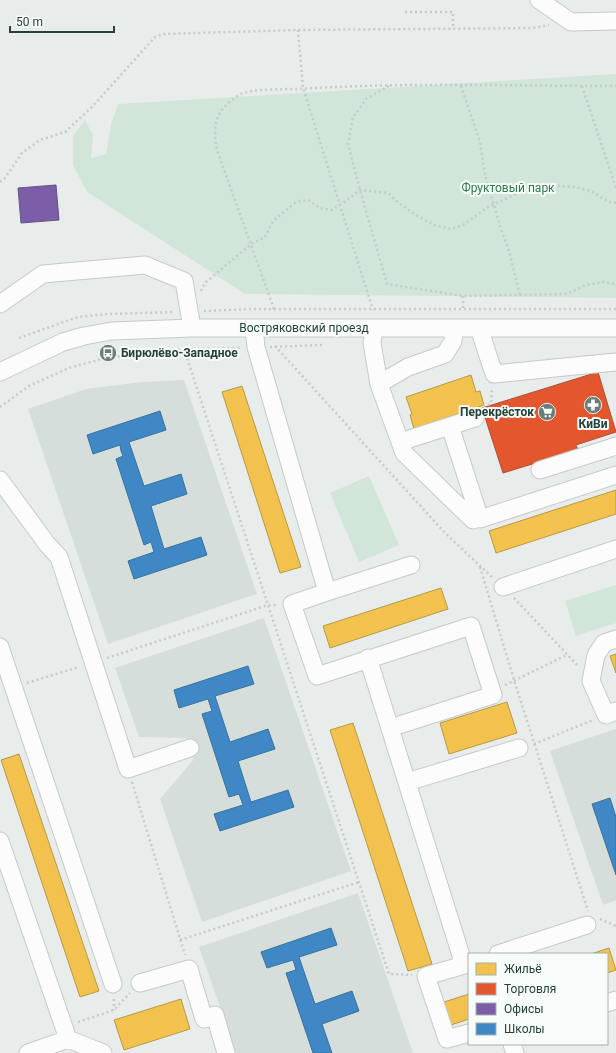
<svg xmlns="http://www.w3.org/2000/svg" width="616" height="1053" viewBox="0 0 616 1053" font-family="Roboto,sans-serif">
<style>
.built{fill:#d6dedb}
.park{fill:#d1e6d8}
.homes{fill:#f2c14e;stroke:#b49b48}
.shops{fill:#e4572e;stroke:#aa5132}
.offices{fill:#7b5ea7;stroke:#615686}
.schools{fill:#3f88c5;stroke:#37739b}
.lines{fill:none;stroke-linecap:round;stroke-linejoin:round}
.minor-casing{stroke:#c5cac8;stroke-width:19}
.path{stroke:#c3ccca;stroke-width:2.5;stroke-dasharray:2 3;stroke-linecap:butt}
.minor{stroke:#fcfcfc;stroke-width:17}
.labels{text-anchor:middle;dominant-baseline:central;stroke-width:4;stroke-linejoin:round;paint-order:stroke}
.park-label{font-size:12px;fill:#2d7a4b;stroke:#f7fbf9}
.street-label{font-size:12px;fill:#24423a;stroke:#f7fbf9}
.poi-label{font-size:12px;font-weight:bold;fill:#24423a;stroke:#f7fbf9;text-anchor:start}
</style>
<rect width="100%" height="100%" fill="#e8edeb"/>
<path class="built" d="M184,380L257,594L108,644L28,409L86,389L142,382Z
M264,618L351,871L202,922L160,799L194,759L186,738L139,737L115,668Z
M616,729V900L603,905L550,751Z
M358,893L413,1053H236L199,947Z"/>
<path class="park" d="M616,74V298L245,294L87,192L73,165V136L85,120L93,135L91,158L106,154L111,124L118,104Z
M369,476L399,545L359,562L330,493Z
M616,585V623L576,636L565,601Z"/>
<path class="homes" d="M471,375L476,392L480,391L484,405L414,429L410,415L412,414L406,397Z
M242,386L301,567L280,573L222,392Z
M616,490V514L496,553L489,531Z
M441,588L448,609L330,648L323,626Z
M616,654V673L610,656Z
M507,702L517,733L449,754L440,723Z
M353,723L432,964L408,971L330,730Z
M19,754L99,991L80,997L1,760Z
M609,948L616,970L607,973V954H591Z
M469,994V1019L451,1025L444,1002Z
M181,999L190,1029L124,1050L114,1020Z"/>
<path class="shops" d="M598,372L616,432L576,445L578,450L503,473L482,408Z"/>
<path class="offices" d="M56,185L59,220L21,223L18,188Z"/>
<path class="schools" d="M160,411L166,430L129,442L144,486L181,474L187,494L151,506L164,549L201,537L207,555L134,579L128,561L154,552L151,542L144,545L116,459L123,456L121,451L120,445L93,454L87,435Z
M248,666L254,684L215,696L230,742L268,729L275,749L238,761L251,802L288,790L294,807L220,831L214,814L243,805L239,794L229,797L202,714L212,711L208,699L179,708L174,690Z
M610,798L616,817V875L592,804Z
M331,928L337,945L299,957L315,1004L352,991L359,1011L322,1024L332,1053H313L286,973L296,970L293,960L267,968L261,952Z"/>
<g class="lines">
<defs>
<path id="minor" d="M539,0L571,22L616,21
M0,304L43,274L145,265L184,281L192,328
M254,328L256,347L327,592L292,604L317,676L471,626L493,695L390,728
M374,328L372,343L379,384L404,453L473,520
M479,328L494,374L616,362
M0,372L63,342L84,336L112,331L192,328H616
M379,384L408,367L445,354L453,341L454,328
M450,426L480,519L616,475
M400,442L475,418
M540,470L616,446
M0,480L47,544L59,557L128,769L190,748
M503,587L616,549
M327,592L411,565
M616,639L604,643L596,655L591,681L606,715L616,711
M0,647L113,984
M368,658L464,965L426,976L447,1039L469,1033
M407,782L519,748
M0,841L68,1039L28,1053
M498,954L587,925
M140,983L189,969L204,1019L215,1015L226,1053
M607,1003L616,1000
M68,1039L103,1053
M512,1044L515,1053"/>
</defs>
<use href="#minor" class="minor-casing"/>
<path class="path" d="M405,12H453V28
M298,30L303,88L373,310
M389,86L367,98L353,117L348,144L360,190L387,284L463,296L567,294L586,285L603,282L616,284
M461,86L480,142L485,175L501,229L509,251L520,295
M582,86L616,188
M0,182L5,178L22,153L40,140L65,132L92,107L155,37L163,34L298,30L533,28L549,25
M201,291L205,283L251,244L265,237L273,221L296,202L308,200L320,208L331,210L340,205L360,190L388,193L395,200L414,214L434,225L451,229L463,225L488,207L518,193L548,185L574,187L591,191L609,202L616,203
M463,296V309
M274,309L217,150C212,123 216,109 241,94C251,89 285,89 298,89C404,82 510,86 616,86
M204,311L251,309H616
M19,338L78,317L108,314L175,312
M275,346L445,533L493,578
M270,347L323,345
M184,349L389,974L412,975
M483,406L491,404L492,387
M0,407L29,386L69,368L105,358L184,349L241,348
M480,567L514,680L588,911
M514,598L579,667
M107,658L268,605H278
M27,683L79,667
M505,685L567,655
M534,744L593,720
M132,782L185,955
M600,919L616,926
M180,940L359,882
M114,999V1010
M78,1022L114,1010L130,993"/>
<use href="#minor" class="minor"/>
</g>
<defs>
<symbol id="bus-disc" viewBox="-11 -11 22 22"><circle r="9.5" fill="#697e78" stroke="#f7fbf9"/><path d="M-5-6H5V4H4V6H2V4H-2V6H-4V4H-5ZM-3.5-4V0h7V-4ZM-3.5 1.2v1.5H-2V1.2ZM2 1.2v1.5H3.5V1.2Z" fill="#fff"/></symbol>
<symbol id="pharmacy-disc" viewBox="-11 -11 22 22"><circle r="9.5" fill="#697e78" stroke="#f7fbf9"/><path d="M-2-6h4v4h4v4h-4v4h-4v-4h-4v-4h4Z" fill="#fff"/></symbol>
<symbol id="supermarket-disc" viewBox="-11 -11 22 22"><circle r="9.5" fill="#697e78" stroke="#f7fbf9"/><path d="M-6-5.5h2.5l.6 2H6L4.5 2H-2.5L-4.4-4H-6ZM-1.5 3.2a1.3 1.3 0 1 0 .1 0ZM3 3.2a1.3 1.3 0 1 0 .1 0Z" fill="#fff"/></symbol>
</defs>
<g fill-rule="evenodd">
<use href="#bus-disc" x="98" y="343" width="20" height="20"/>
<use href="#pharmacy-disc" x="583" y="395" width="20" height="20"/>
<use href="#supermarket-disc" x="537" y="402" width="20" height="20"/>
</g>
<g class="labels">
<g class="park-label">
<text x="508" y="188">Фруктовый парк</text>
</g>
<g class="street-label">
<text x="304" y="328">Востряковский проезд</text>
</g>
<g class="poi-label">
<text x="121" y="353">Бирюлёво-Западное</text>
<text x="534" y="412" text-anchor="end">Перекрёсток</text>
<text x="593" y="424" text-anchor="middle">КиВи</text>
</g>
</g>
<rect x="468" y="953" width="140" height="92" fill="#f7fbf9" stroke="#a3b1ad"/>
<rect x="476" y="963" width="20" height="12" fill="#f2c14e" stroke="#a3b1ad"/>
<text x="504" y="973" font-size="12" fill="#24423a">Жильё</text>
<rect x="476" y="983" width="20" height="12" fill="#e4572e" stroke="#a3b1ad"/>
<text x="504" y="993" font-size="12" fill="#24423a">Торговля</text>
<rect x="476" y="1003" width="20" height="12" fill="#7b5ea7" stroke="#a3b1ad"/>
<text x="504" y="1013" font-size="12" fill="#24423a">Офисы</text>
<rect x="476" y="1023" width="20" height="12" fill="#3f88c5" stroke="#a3b1ad"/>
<text x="504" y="1033" font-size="12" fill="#24423a">Школы</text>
<path d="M10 26v6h104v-6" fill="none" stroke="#24423a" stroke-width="2"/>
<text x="16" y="26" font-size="12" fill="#24423a" stroke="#f7fbf9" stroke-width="3" paint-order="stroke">50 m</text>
</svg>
